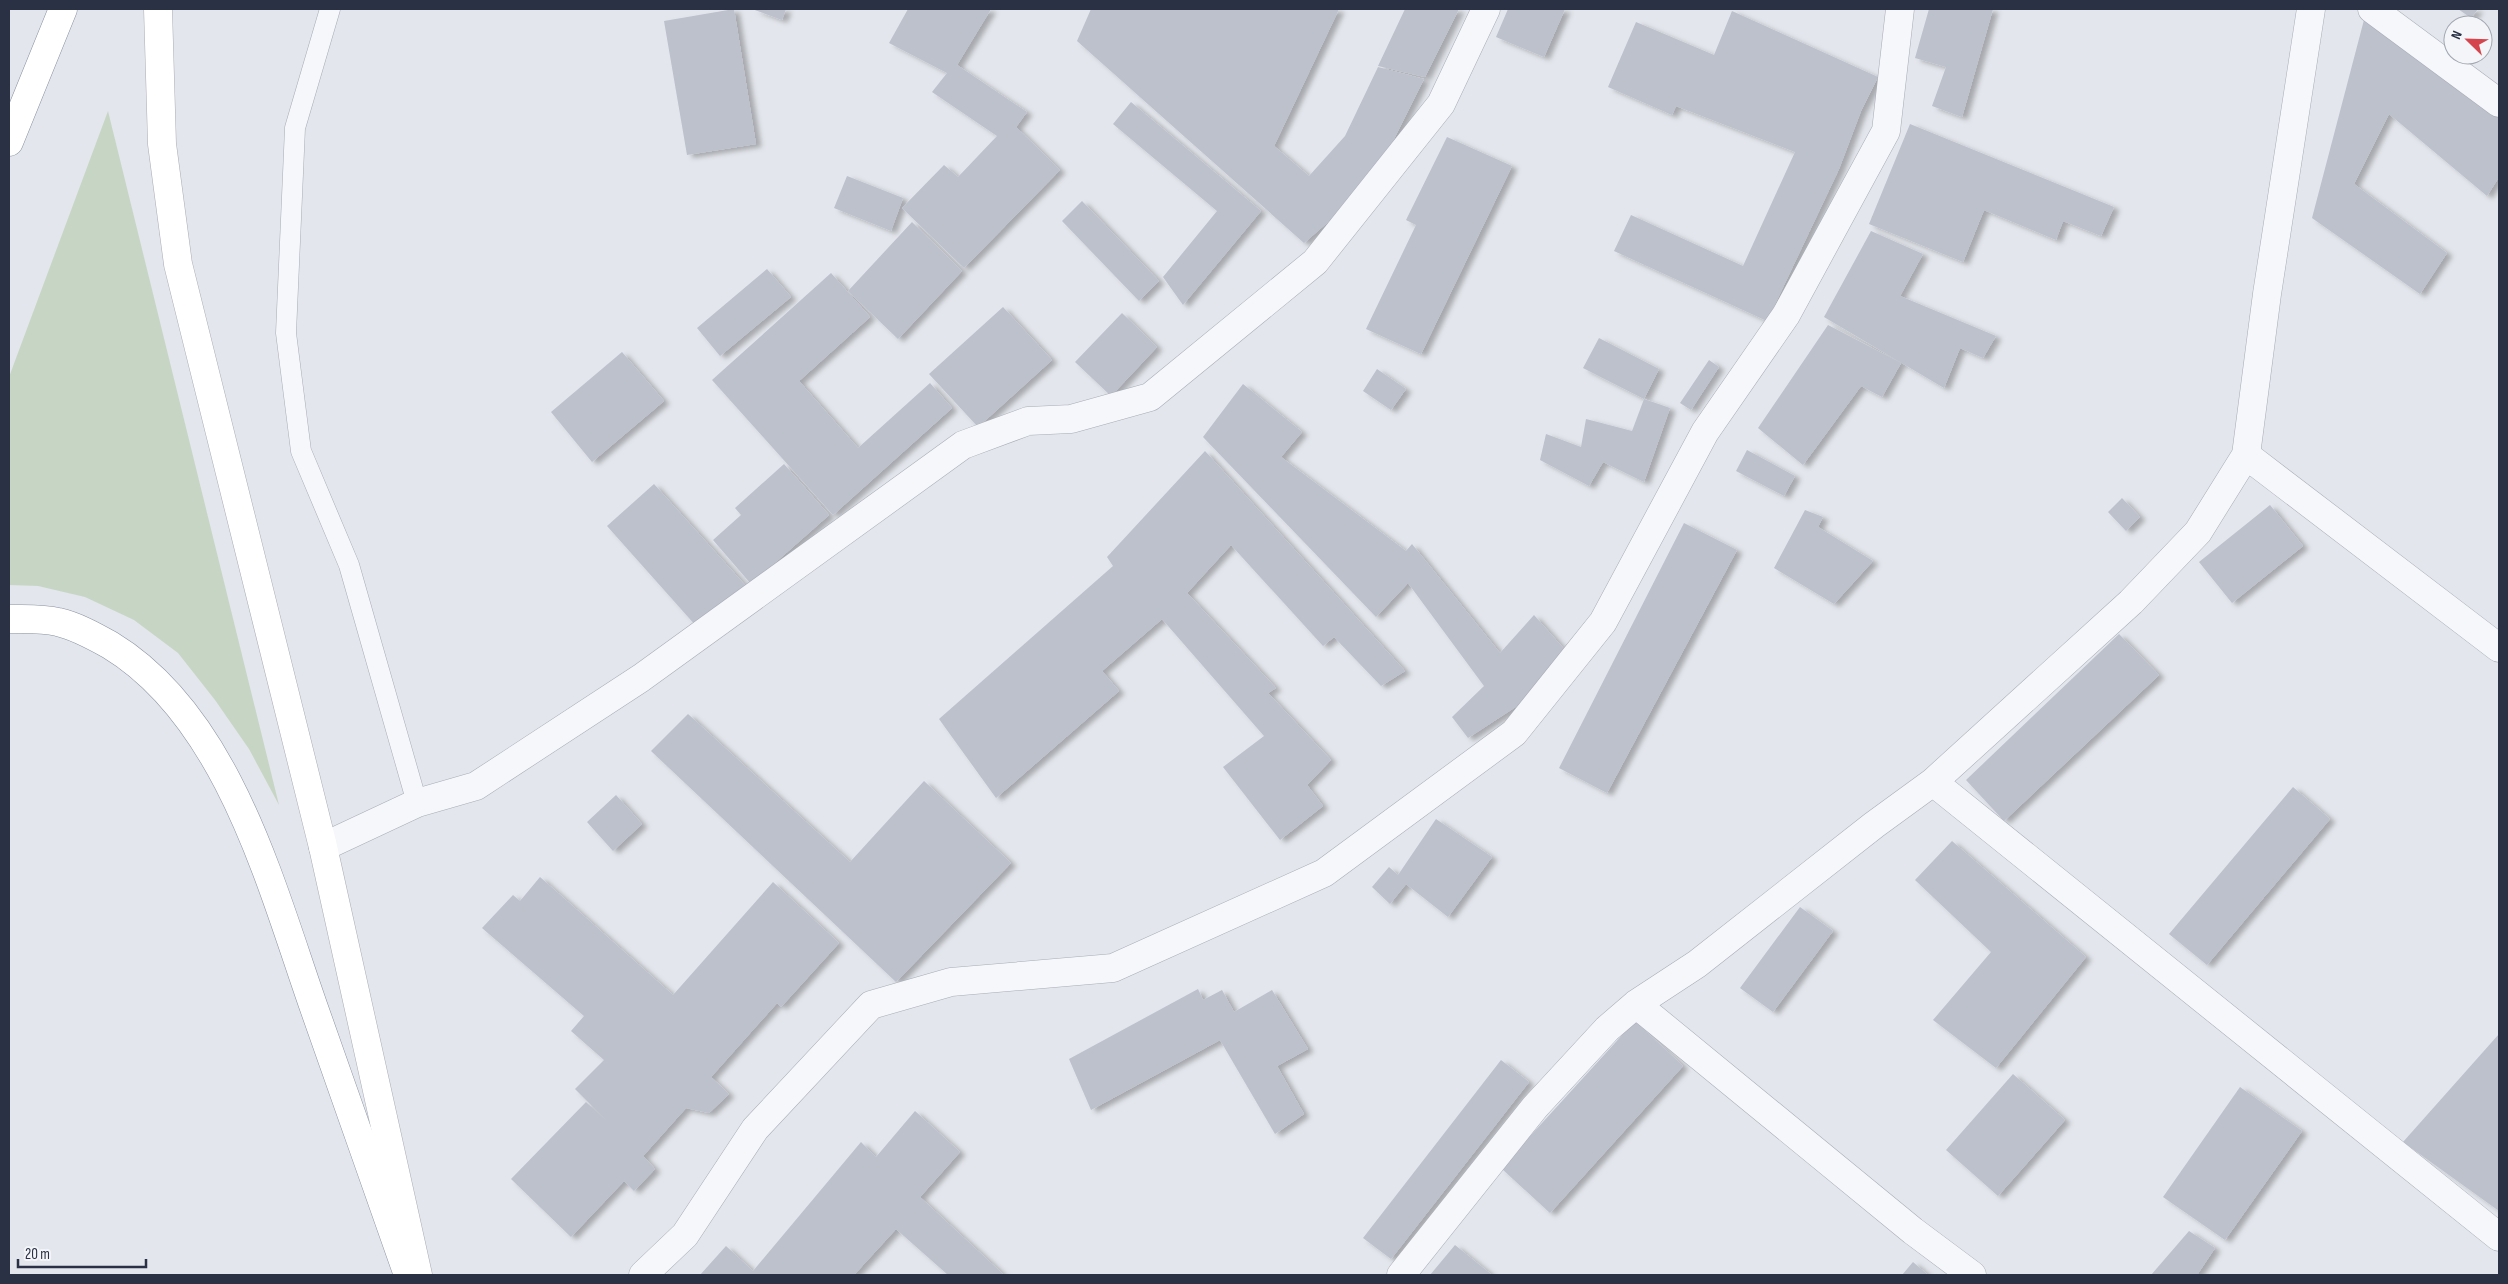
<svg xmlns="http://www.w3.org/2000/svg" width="2508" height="1284" viewBox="0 0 2508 1284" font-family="'Sofia Sans Condensed',sans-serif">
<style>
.green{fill:#c7d6c4}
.building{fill:#bdc1cc;filter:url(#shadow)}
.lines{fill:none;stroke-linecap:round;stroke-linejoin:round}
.service-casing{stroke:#a8acb7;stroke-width:21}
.minor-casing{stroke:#a8acb7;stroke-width:29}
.secondary-casing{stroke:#a8acb7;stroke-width:29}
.trunk-casing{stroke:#8a92a3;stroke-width:29}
.service{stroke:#f6f7fa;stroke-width:20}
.minor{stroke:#f6f7fa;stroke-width:28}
.secondary{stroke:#fff;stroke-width:28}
.trunk{stroke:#fff;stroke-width:28}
</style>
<defs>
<filter id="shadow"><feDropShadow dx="5.5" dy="3" stdDeviation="2.5" flood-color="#0004"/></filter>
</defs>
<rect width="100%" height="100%" fill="#e3e6ec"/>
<path class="green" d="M108,111L279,805L249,749L215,700L178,653L134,620L85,597L38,586L9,585V377Z"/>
<path class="building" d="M734,9L756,144L687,155L664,21Z
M752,9H786L782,20Z
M908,9H991L957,65L1027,112L1016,127L1060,170L964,268L902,208L944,165L958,177L997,136L932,92L947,73L889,43Z
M1091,9H1339L1274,146L1309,176L1345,136L1378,67L1424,79L1385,157L1336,215L1304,243L1077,41Z
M1405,9H1459L1425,77L1378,66Z
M1508,9H1565L1544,57L1496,37Z
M1929,9H1993L1962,117L1932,106L1946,67L1915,58Z
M2458,9H2478L2471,18Z
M1732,11L1878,77L1861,111L1839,169L1767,321L1614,251L1631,215L1743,266L1795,152L1676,106L1672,115L1608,87L1636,22L1714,55Z
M2365,16L2499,118V177L2487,196L2389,114L2354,184L2447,253L2420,294L2312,218Z
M1131,102L1261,211L1183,305L1163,277L1217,211L1113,124Z
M1910,124L2114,207L2101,236L2063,221L2056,240L1984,210L1963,262L1869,224Z
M1447,137L1512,166L1421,354L1366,329L1416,225L1406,220Z
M847,176L903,198L891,231L834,208Z
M1082,201L1159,281L1139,301L1062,221Z
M912,222L962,271L898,339L848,291Z
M1871,231L1923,254L1900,296L1996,336L1983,358L1960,348L1944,388L1824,317Z
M767,269L791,297L720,356L697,328Z
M831,273L870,317L799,381L858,448L930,383L952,408L833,515L712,380Z
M1003,307L1052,360L978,427L929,374Z
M1122,313L1157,347L1111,396L1075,362Z
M1828,325L1901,363L1882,397L1861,386L1803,465L1758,428Z
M1599,338L1659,369L1644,399L1583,368Z
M622,352L664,401L592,462L551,412Z
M1709,360L1719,367L1691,410L1680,403Z
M1377,369L1406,389L1391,410L1363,391Z
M1243,384L1302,432L1281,457L1406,551L1412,544L1500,653L1534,615L1564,649L1517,706L1468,738L1452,717L1484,686L1408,583L1376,617L1203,437Z
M1644,399L1670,408L1644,482L1603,462L1589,486L1540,460L1546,434L1581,447L1586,419L1632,431Z
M1747,450L1795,476L1784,496L1736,471Z
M1205,451L1405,671L1381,686L1334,637L1323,646L1231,545L1187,593L1276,688L1268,693L1331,760L1307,785L1323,806L1280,840L1223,767L1264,736L1162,619L1102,671L1119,691L996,798L939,719L1113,566L1107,557Z
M784,464L829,515L751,584L713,540L741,515L735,508Z
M654,484L745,585L697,627L607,526Z
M2122,498L2140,517L2126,531L2108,512Z
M2270,505L2303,546L2232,603L2199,562Z
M1805,510L1823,517L1818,527L1873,561L1834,604L1774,568Z
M1684,523L1737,550L1607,793L1559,768Z
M2119,634L2159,675L2004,821L1966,780Z
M688,714L850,862L924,781L1011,863L896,982L651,751Z
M2293,787L2330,819L2207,965L2169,934Z
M616,795L642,824L613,851L587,822Z
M1436,819L1492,857L1448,917L1406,884L1390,904L1372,887L1389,867L1398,875Z
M1952,841L2086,957L1996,1068L1933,1020L1991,952L1915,880Z
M540,877L673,995L773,882L839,943L781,1007L777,1003L711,1077L729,1094L709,1113L686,1108L643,1156L655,1169L634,1191L624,1181L571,1237L511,1179L586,1102L610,1124L575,1089L604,1060L571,1031L584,1016L482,928L513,895L520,901Z
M1800,907L1833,931L1773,1012L1740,988Z
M1198,989L1203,1000L1222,990L1234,1012L1272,990L1308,1049L1277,1066L1304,1114L1275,1134L1220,1040L1091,1110L1069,1059Z
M1635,1021L1683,1066L1550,1213L1501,1168Z
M2499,1034L2498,1102L2499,1211L2403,1142Z
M1501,1060L1529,1082L1391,1259L1363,1238Z
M2013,1074L2065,1120L1998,1196L1946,1150Z
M2240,1087L2302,1131L2225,1240L2163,1197Z
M915,1111L960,1152L920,1197L1004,1275H948L896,1229L854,1275H700L726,1246L753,1271L861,1142L876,1157Z
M2189,1231L2215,1248L2197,1275H2151Z
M1455,1245L1492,1275H1430Z
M1913,1262L1928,1275H1902Z"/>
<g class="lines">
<defs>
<path id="service" d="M330,9L295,128L286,333L301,451L349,565L417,803"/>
<path id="minor" d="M2372,9L2499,103
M2246,455L2499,648
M1933,782L2499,1237
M323,847L417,803L476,786L641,678L963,445L1028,421L1071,419L1150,397L1315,262L1441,104L1486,9
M1636,1004L1913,1231L1972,1275
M643,1275L685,1235L755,1129L871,1005L951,982L1113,968L1324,873L1514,733L1603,622L1705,432L1786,315L1886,131L1900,9
M1401,1275L1535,1107L1607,1029L1636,1004L1697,964L1874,825L1933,782L2131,602L2198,532L2246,455L2267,294L2311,9"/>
<path id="secondary" d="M158,9L162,144L178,264L323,847L418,1275"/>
<path id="trunk" d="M9,142L63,9
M9,619C24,619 43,618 58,622C76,626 94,636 110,645C227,716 270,882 313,1005C345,1095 376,1185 408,1275"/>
</defs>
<use href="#service" class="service-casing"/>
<use href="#minor" class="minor-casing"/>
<use href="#secondary" class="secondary-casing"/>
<use href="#trunk" class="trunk-casing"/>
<use href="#service" class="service"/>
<use href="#minor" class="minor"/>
<use href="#secondary" class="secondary"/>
<use href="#trunk" class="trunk"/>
</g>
<rect width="2508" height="1284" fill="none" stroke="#2a3145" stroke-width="20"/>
<g transform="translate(2468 40) rotate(293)"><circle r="24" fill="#f3f5f9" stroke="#a3a7b1"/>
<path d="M0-4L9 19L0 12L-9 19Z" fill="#d4454d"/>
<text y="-8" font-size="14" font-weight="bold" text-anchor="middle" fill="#2a3145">N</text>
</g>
<path d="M18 1259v8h128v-8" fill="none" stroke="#2a3145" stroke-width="2.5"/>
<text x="25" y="1259" font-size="15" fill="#2a3145" stroke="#f3f5f9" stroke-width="4" paint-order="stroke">20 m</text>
</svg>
